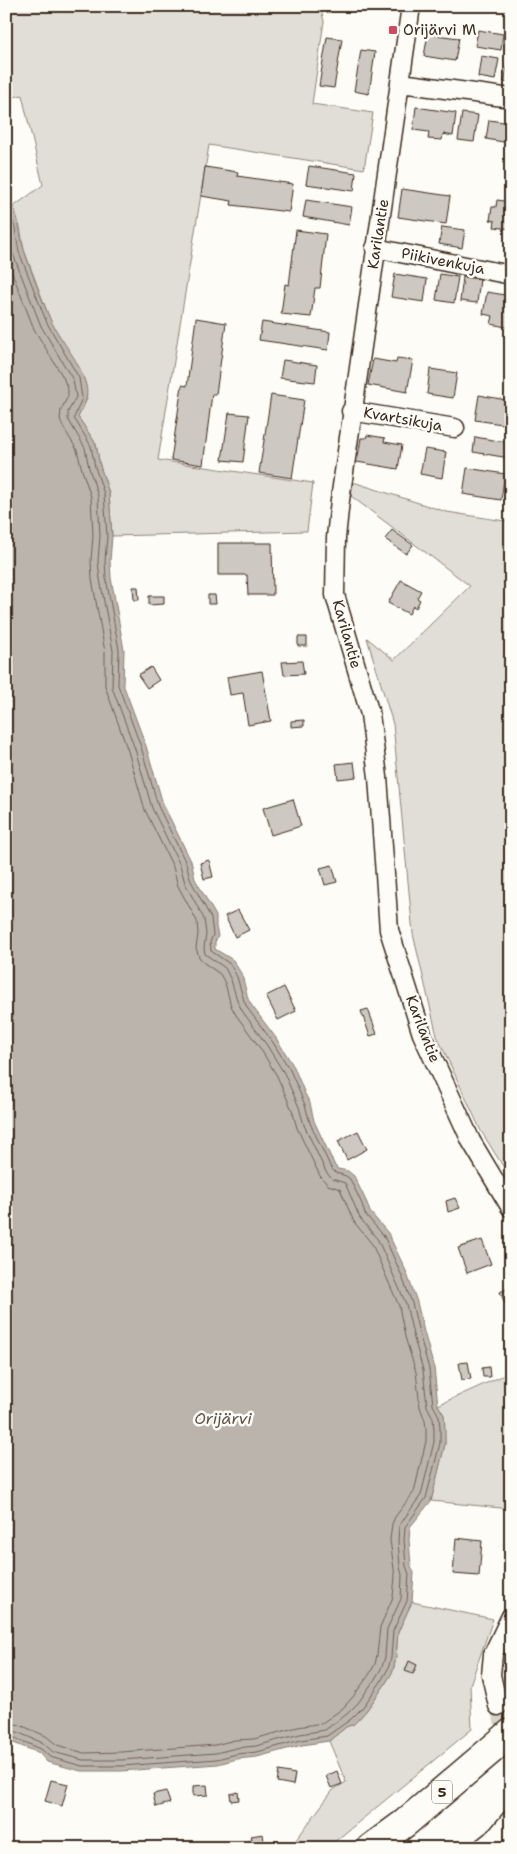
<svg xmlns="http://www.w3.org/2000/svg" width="517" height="1854" viewBox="0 0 517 1854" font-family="'Shantell Sans',sans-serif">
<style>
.green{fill:#e1ded7;stroke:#8e847a}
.water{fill:#bbb4ad;stroke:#887d74}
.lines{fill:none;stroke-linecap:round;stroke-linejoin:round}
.shore{stroke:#6e6157;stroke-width:1}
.building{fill:#cdc8c2;stroke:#3b2a1e}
.minor-tunnel{stroke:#d6d2cc;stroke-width:18;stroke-dasharray:18 9;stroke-linecap:butt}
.minor-casing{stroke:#3b2a1e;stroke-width:21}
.trunk-casing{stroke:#3b2a1e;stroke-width:31}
.minor{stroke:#fdfcf7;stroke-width:18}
.trunk{stroke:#fdfcf7;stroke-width:28}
.poi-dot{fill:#d1495b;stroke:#fdfcf7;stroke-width:2}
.labels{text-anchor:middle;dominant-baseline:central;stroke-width:5;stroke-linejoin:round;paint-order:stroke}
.shield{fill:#fdfcf7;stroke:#75695f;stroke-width:1}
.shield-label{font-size:14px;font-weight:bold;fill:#3b2a1e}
.poi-label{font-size:15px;fill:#3b2a1e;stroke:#fdfcf7;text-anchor:start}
.street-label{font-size:15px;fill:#3b2a1e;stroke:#fdfcf7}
.water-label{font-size:16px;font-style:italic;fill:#615349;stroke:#fdfcf7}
</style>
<rect width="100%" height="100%" fill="#fdfcf7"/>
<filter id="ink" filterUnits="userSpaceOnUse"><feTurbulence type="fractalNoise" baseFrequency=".02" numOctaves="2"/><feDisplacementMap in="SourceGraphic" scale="10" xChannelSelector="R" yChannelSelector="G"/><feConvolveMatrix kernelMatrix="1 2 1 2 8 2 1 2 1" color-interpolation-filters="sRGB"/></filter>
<g filter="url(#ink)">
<path class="green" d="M6,6H320L324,21L312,104L373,113L364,169L209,145L158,460L313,483L307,531L112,536L109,493L100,466L96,444L78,417L87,399L83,376L51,322L24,250L20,227L13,207L43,185L22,95L6,99Z
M353,482L447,512L511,522V1179L481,1131L437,1036L413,934L393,724L367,638L394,660L470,586L351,496Z
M511,1372V1509L431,1501L445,1444L444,1415L438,1405Z
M412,1602L493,1619L470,1685L472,1729L327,1848H290L333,1790L346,1782L329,1741L346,1727L354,1724L366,1711L384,1686L393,1671L396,1658L398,1632Z
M511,1642V1687L510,1688C503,1671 503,1658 511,1642Z"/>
<path class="water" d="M6,196C21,212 18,234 25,253C33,276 41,299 51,321C62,343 80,361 86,385C89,398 84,405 78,417L96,444L100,466L109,493L112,536L110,561L111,578L124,650L123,684L146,746L163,804L191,861L195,879L216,916V927L218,936L215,942V949L233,960L242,975L248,999L252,1006L276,1038L294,1067L305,1094L310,1103L314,1121L335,1166L338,1169L348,1171L354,1176L367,1203L370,1212L388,1233L406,1271L417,1302L424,1332L434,1368L438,1405L444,1415L445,1428V1444L431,1501L410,1527L409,1540L411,1566L414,1573L412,1602L398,1632L396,1658L393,1671L384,1686L366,1711L354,1724L346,1727L329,1741L302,1745L257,1757L237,1759L218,1764L121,1771H81L47,1762L39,1753L6,1740Z"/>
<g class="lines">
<path class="shore" d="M6,204L15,228L19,252L47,323L79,378L82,398L74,418L91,446L95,467L104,494L107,536L105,561L106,578L119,650L118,685L141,747L158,806L186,863L191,881L211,918L213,935L210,942L211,951L230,964L237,977L244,1001L248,1009L272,1041L290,1070L305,1105L310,1123L331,1168L336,1173L346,1176L350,1179L362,1204L365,1214L384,1236L401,1274L412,1303L419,1333L429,1369L433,1405L439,1416L440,1428V1443L426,1498L405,1527L404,1540L406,1566L409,1574L407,1601L393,1631L391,1658L388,1669L380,1683L363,1707L351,1719L327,1736L301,1740L257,1752L237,1754L217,1759L121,1766H82L50,1757L41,1749L15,1738L6,1736
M6,221L13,254L41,326L73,380L76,397L68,412V419L85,448L89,468L98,496L100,536L98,561L100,579L113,651L112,687L135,749L152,808L180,865L185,883L204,919L206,934L204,948L205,954L225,968L231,980L238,1003L243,1012L266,1044L284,1073L299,1107L304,1125L326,1172L332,1179L345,1183L360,1218L378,1240L406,1304L413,1335L423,1370L427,1406L433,1418L434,1429V1442L421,1495L399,1526L398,1541L400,1567L402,1575L401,1599L387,1629L385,1657L382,1667L375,1679L358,1703L347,1714L325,1730L300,1734L256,1746L236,1748L216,1753L121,1760H83L53,1752L43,1743L17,1732L6,1730
M6,257L34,329L63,377L68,390V396L61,410L60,419L63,427L77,450L82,470L91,497L93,535L91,561L92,579L105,652V686L128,751L145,810L173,867L178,886L197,921L198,934L196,948L199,957L204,963L220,974L225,983L231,1006L236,1015L260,1048L277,1076L292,1110L297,1128L320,1176L328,1185L340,1189L354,1222L372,1244L399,1306L405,1337L416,1372L420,1407L425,1421L426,1429V1441L414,1492L395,1517L392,1524L390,1540L395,1576L393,1597L380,1627L377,1655L375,1664L369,1675L352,1698L342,1709L322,1723L298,1727L254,1739L235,1740L215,1745L121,1752L84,1753L57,1745L46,1736L20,1725L6,1722"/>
</g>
<path class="building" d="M478,30L503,34L501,50L475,46Z
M428,34L459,38L455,61L424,56Z
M327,37L342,39L334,88L319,86Z
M361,50L375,52L369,94L354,91Z
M481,56L499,59L495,80L478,77Z
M509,57H511V83L504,82Z
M416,107L456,113L453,136L443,134L442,140L428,139L429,132L413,130Z
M462,113L478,115L474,142L458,140Z
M489,120L511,123L509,143L486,139Z
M309,166L356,173L354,191L306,184Z
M205,167L238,172L237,176L293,184L289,212L231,205L232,201L201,196Z
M402,189L450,196L446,224L398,217Z
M306,200L352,207L349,225L303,217Z
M497,200L511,202V229L494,227L495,221L490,220L492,207H496Z
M442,227L465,230L462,248L439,244Z
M296,230L326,234L320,288H315L311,317L281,314L285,284L289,285Z
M395,274L427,279L424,302L391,297Z
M440,274L458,277L454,303L436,300Z
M463,277L480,279L477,303L460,301Z
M487,292L511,296V328L491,324L493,316L483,314Z
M196,318L226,323L216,394H212L203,465L171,460L182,385L187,386Z
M262,322L330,332L328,350L259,340Z
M397,358L413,360L407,392L368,385L373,359L396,363Z
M283,360L317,365L315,382L280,378Z
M430,369L457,373L453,398L427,394Z
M271,395L304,400L292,478L259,473Z
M479,395L506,400L502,424L475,420Z
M229,413L249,415L243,462L222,460Z
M367,435L385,438L384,442L402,445L398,469L357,462L361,438H366Z
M475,437L511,443L509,458L473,452Z
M425,449L446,452L442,478L420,474Z
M467,468L505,474L501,500L463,494Z
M392,530L413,545L406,554L385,539Z
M218,543H272L273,595H248L247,575H218Z
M401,580L421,591L417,598L420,600L416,608L413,606L409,614L388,603Z
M133,587H138L139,600H134Z
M208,595H215L216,604H208Z
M149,596H164V604L149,605Z
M298,637H307V646H298Z
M302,661L304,674L284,675L282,662Z
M151,667L159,680L147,688L138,675Z
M262,671L271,721L248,725L243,693L230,695L227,677Z
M304,720V726L291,727V721Z
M354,762L356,777L338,779L336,764Z
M293,799L301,826L271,835L263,808Z
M209,860L213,877L204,879L200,863Z
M332,865L337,882L325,885L320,868Z
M238,910L249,930L235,937L225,916Z
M284,987L296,1011L278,1020L266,996Z
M368,1009L377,1034L370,1036L361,1011Z
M358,1131L367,1149L347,1160L338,1141Z
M455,1198L460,1208L448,1212L446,1201Z
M482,1240L491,1264L467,1273L458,1248Z
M511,1287V1317L500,1292Z
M468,1362L471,1379L462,1380L459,1363Z
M489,1367L490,1377H483L482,1368Z
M456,1538L482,1541L479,1576L453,1574Z
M409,1661L417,1665L413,1674L405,1671Z
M279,1771L295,1774L293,1785L277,1782Z
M337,1771L342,1784L331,1788L326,1776Z
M51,1780L68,1784L62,1806L45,1801Z
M207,1785L208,1795L193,1796V1786Z
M166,1791L170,1803L156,1807L153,1794Z
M238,1792L239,1800L231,1801L230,1794Z
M263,1834L265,1848H249L248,1840L252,1839L251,1836Z"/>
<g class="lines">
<path class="minor-tunnel" d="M498,1706L504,1723L511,1734"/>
<defs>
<path id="minor" d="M411,6L340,500L336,538L335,595L370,714L378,777L389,930L422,1034L471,1141L511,1208
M401,83L511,98
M375,248L511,275
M351,411L455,428
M498,1706L491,1675L493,1654L511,1616
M482,1848L496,1837L511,1819"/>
<path id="trunk" d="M371,1848L405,1823L511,1733"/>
</defs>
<use href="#minor" class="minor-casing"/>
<use href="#trunk" class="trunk-casing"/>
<use href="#minor" class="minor"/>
<use href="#trunk" class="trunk"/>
</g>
</g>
<rect class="poi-dot" x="388" y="25" width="10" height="10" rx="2.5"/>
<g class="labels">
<rect class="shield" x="432" y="1780.5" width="20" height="23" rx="4"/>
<g class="shield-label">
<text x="442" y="1792">5</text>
</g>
<g class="poi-label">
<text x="403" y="30">Orijärvi M</text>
</g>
<g class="street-label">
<text transform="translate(378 234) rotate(-81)">Karilantie</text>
<text transform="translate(443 261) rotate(11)">Piikivenkuja</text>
<text transform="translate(403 419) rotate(10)">Kvartsikuja</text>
<text transform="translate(347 634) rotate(74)">Karilantie</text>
<text transform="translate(423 1029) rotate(69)">Karilantie</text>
</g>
<g class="water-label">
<text x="223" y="1418">Orijärvi</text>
</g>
</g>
<rect width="517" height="1854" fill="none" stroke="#fdfcf7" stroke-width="25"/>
<rect x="12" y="12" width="492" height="1829" fill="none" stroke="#3b2a1e" stroke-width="2" filter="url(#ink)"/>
</svg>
